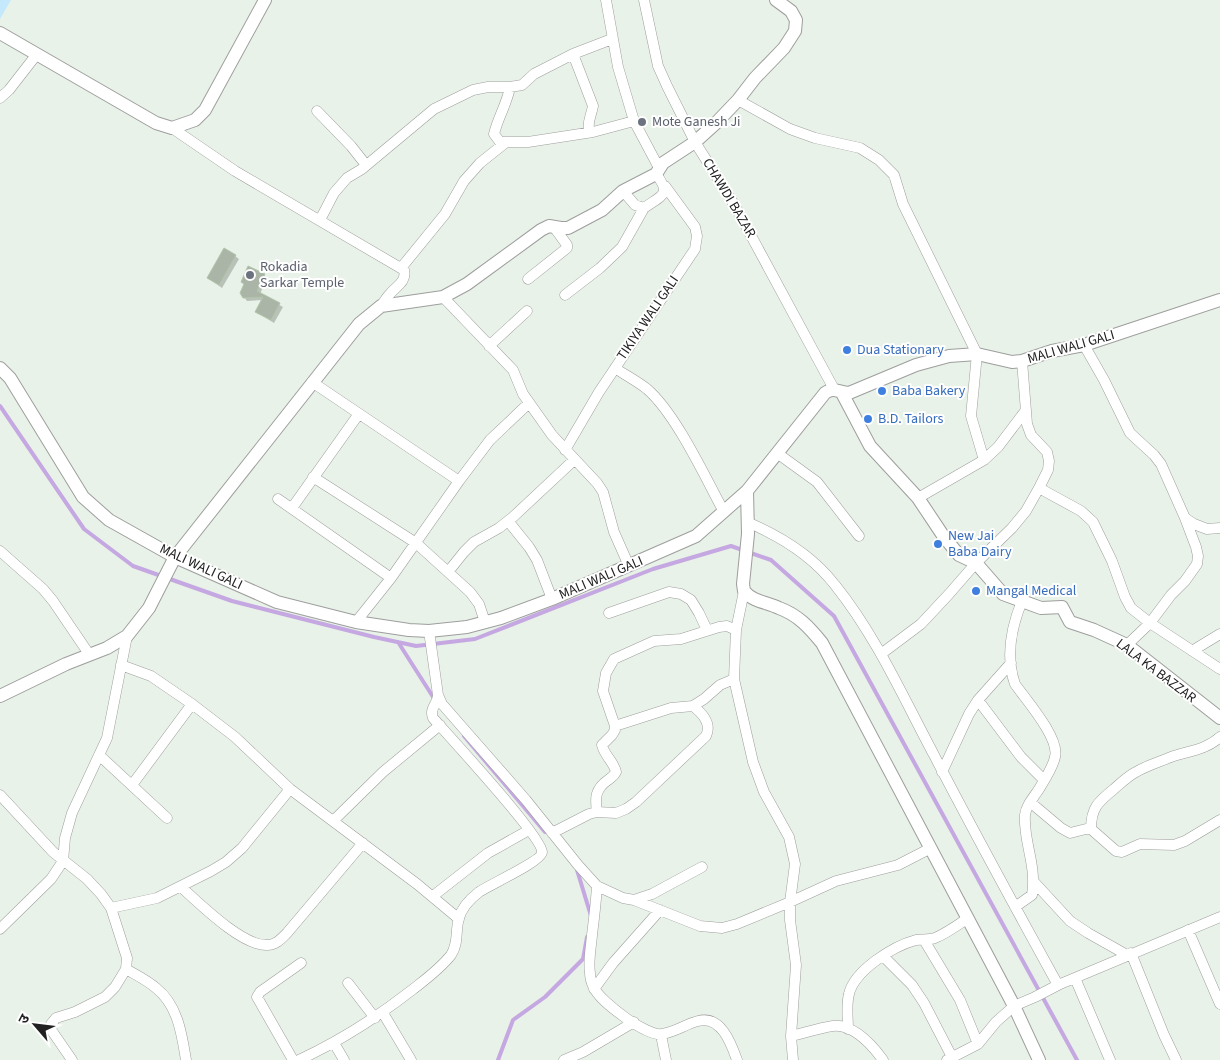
<svg xmlns="http://www.w3.org/2000/svg" width="1220" height="1060" viewBox="0 0 1220 1060" font-family="'Source Sans 3','Noto Sans Devanagari',sans-serif">
<style>
.park{fill:#c4e8fc}
.shadow{fill:#0003}
.lines{fill:none;stroke-linecap:round;stroke-linejoin:round}
.stream{stroke:#c5a7e1;stroke-width:4}
.building{fill:#aab4a7;stroke:#b1c5a9}
.minor-casing{stroke:#9e9e9e;stroke-width:11}
.tertiary-casing{stroke:#9e9e9e;stroke-width:14}
.minor{stroke:#fff;stroke-width:10}
.tertiary{stroke:#fff;stroke-width:12}
.worship-dot{fill:#6b7280;stroke:#fff;stroke-width:2}
.shop-dot{fill:#3f7fe0;stroke:#fff;stroke-width:2}
.labels{text-anchor:middle;dominant-baseline:central;stroke-width:4;stroke-linejoin:round;paint-order:stroke}
.worship-label{font-size:14px;fill:#5b616d;stroke:#fff;text-anchor:start}
.street-label{font-size:14px;fill:#212121;stroke:#fff}
.shop-label{font-size:14px;fill:#366cbe;stroke:#fff;text-anchor:start}
</style>
<rect width="100%" height="100%" fill="#e8f2e8"/>
<path class="park" d="M0,0H11L0,19Z"/>
<path class="shadow" d="M235,256L239,259L222,288L208,278Z
M264,275L267,278L260,294L283,307L274,323L256,312L262,300L247,301L244,297Z"/>
<g class="lines">
<path class="stream" d="M0,406L84,529L133,566L232,601L374,637L416,646L475,639L653,569L731,546L771,560L834,616L1077,1060
M398,642L435,700
M464,736L545,832
M577,870L591,916
M498,1060L513,1020L545,997L583,959L587,937"/>
</g>
<path class="building" d="M224,248L236,255L219,285L207,278Z
M248,266L265,274L257,291L280,303L271,320L255,312L263,297L243,298L240,293L244,284L241,282Z"/>
<g class="lines">
<defs>
<path id="minor" d="M606,0L618,67L634,121L659,168
M644,0L658,66L667,86L695,142L735,206L834,389
M573,54L593,106C591,117 587,121 589,132
M510,87C507,104 498,117 494,134L500,142H528L593,132L634,121
M0,98L9,90L37,54
M738,100L790,129L815,138L860,148L879,160L894,175L903,204L977,354L971,416L984,460
M317,111L351,146L366,165
M172,128L235,171L404,270C407,282 396,286 389,295C386,298 384,302 381,306
M623,191L635,205L644,208C662,195 672,195 656,174
M320,220L334,193L347,178L362,169L434,109L473,90L488,87H510L522,85L534,74L573,54L612,39
M401,268L445,214L464,181L480,163L505,143
M528,279L567,248V245L554,227
M565,295L600,268L622,247L644,208
M443,297L513,370L523,394L552,435L597,483L603,492L614,532L629,566
M1084,345L1104,380L1130,433L1154,455L1161,464L1185,518L1194,524L1207,529L1220,528
M489,346L527,311
M615,368C625,375 637,381 647,389C676,414 705,477 724,512
M312,382L459,481L391,578L356,622
M565,450L599,392L695,249L697,236L695,227L665,186
M777,453L817,482L859,536
M313,477L416,543L470,592L479,604L485,622
M459,481L490,440L529,403
M1039,488L1081,511L1093,522L1112,561L1125,597L1131,608L1150,623L1220,669
M918,498L984,460L998,447L1026,410
M278,499L391,578
M292,508L358,415
M508,521L529,547L537,560L552,599
M747,522C780,536 812,555 835,585C876,636 903,697 934,755C974,832 1016,909 1058,985
M0,551L43,589L53,601L89,654
M448,572L464,552L474,542L499,528L513,517L574,460
M744,591L736,630L734,679L753,762L764,792L789,837L795,864L790,902V920L796,965L791,1036L793,1060
M609,613L669,592L681,594L691,600L699,613L707,630
M1127,645L1150,623L1171,595L1185,581L1197,564L1198,556L1196,547L1185,518
M1192,651L1220,634
M881,654L921,624L949,594L976,563L1012,528L1026,511L1039,488L1048,470L1049,461L1047,452L1031,435L1027,424L1022,361
M121,665L151,676L192,704L235,737L290,789L417,884L459,919
M438,695L442,704L526,800L578,865L597,886L623,898L634,900L652,894L702,867
M978,700L1021,757L1044,780
M615,726L671,708L693,706L704,699L720,685L734,679
M99,755L167,818
M942,772L969,714L978,700L1011,663
M132,785L192,704
M0,795L53,852L87,879L101,894L111,908L127,958L126,969L115,987L105,997L75,1012L56,1018L51,1024L52,1031L72,1060
M1030,802L1061,828L1070,833L1086,829H1091L1116,851L1122,852L1140,844L1174,845L1185,841L1220,820
M597,812C595,798 595,789 608,780C612,777 614,776 616,772C614,762 604,755 602,745L612,735L615,730V726L603,691L606,673L614,659L654,641L681,639L719,627L727,626L736,630
M333,821L383,772L440,725
M1091,829C1091,808 1098,802 1114,789C1121,783 1128,776 1136,772C1146,766 1159,762 1171,757C1188,751 1206,750 1220,737
M552,833L589,814L597,812L616,813L626,809L636,802L706,736C712,723 702,713 693,706
M1034,882L1070,921L1088,933L1127,955
M597,886C596,902 594,919 592,935C591,948 588,961 590,973C590,978 592,984 594,988C601,1002 647,1037 662,1034C675,1032 686,1024 698,1021C721,1015 731,1043 737,1060
M181,887C200,904 242,946 267,945C276,945 281,939 287,933L363,843
M433,896L488,853L529,830
M634,900L700,926L722,928L737,924L790,902L836,881L898,865L931,848
M1015,907L1032,895C1037,865 1023,841 1025,815C1026,804 1037,794 1042,784C1047,776 1053,766 1055,757C1060,738 1026,700 1015,684C1005,656 1011,628 1022,601
M111,908L157,898L211,871L226,862L242,848L290,789
M0,929L51,879L63,861L65,838L72,813L107,738L127,636
M1188,930L1220,1004
M924,940L960,1000L978,1044
M1131,953L1164,1035L1176,1060
M883,956L912,985L924,1003L952,1057
M126,969C136,975 147,980 156,988C178,1005 182,1035 186,1060
M1075,978L1110,1060
M348,983L375,1018
M594,989L613,963L660,910
M383,1013L411,1060
M848,1029C848,1018 846,1005 849,994C854,971 893,946 916,940C922,939 929,940 935,938C947,933 958,925 968,918
M661,1035L666,1060
M791,1036C804,1033 819,1028 833,1026C854,1024 872,1045 883,1060
M334,1043L344,1060
M293,1060L257,997L260,992L301,963
M299,1060C340,1041 376,1018 412,990C426,979 440,969 451,955C459,943 455,931 459,918C462,907 470,899 479,892C489,885 542,861 542,852C543,838 448,735 433,718C429,708 438,704 438,695L429,631
M564,1060L583,1052L634,1022
M947,1060L978,1044L996,1022L1014,1006L1035,997L1058,985L1220,917"/>
<path id="tertiary" d="M0,33L156,123L172,128L195,120L205,110L265,0
M0,368L10,378L83,497L109,520L175,557L277,602L356,622L409,630L429,631L467,627L501,618L552,599L696,536L747,491L825,393C834,386 839,393 849,393L916,365L949,356L977,354L1012,362L1022,361L1052,351L1084,345L1220,300
M842,393L870,446L918,498L944,537L959,555L976,563L1003,594L1041,608L1062,607L1070,622L1094,630L1127,645L1220,718
M747,491L748,534L743,584L744,591C753,602 767,602 779,608C798,615 809,627 822,643L1014,1006L1039,1060
M0,696L66,664L107,648L127,636L149,608L175,557L359,324L381,306L443,297L467,284L541,230L549,226L561,228H568L602,210L623,191L656,174L663,163L695,142L716,123L738,100L755,78L784,48L795,31L796,20L791,11L776,0"/>
</defs>
<use href="#minor" class="minor-casing"/>
<use href="#tertiary" class="tertiary-casing"/>
<use href="#minor" class="minor"/>
<use href="#tertiary" class="tertiary"/>
</g>
<g class="worship-dot">
<circle cx="642" cy="122" r="5"/>
<circle cx="250" cy="275" r="5"/>
</g>
<g class="shop-dot">
<circle cx="847" cy="350" r="5"/>
<circle cx="882" cy="391" r="5"/>
<circle cx="868" cy="419" r="5"/>
<circle cx="938" cy="544" r="5"/>
<circle cx="976" cy="591" r="5"/>
</g>
<g class="labels">
<g class="worship-label">
<text x="652" y="122">Mote Ganesh Ji</text>
<text x="260" y="267">Rokadia<tspan x="260" dy="16">Sarkar Temple</tspan></text>
</g>
<g class="street-label">
<text transform="translate(729 198) rotate(59)">CHAWDI BAZAR</text>
<text transform="translate(648 318) rotate(-56)">TIKIYA WALI GALI</text>
<text transform="translate(1071 347) rotate(-16)">MALI WALI GALI</text>
<text transform="translate(201 567) rotate(25)">MALI WALI GALI</text>
<text transform="translate(601 578) rotate(-23)">MALI WALI GALI</text>
<text transform="translate(1156 671) rotate(37)">LALA KA BAZZAR</text>
</g>
<g class="shop-label">
<text x="857" y="350">Dua Stationary</text>
<text x="892" y="391">Baba Bakery</text>
<text x="878" y="419">B.D. Tailors</text>
<text x="948" y="536">New Jai<tspan x="948" dy="16">Baba Dairy</tspan></text>
<text x="986" y="591">Mangal Medical</text>
</g>
</g>
<g transform="translate(35 1025) rotate(298)" stroke="#ffffff" stroke-width="4" paint-order="stroke">
<path d="M0-4L9 19L0 12L-9 19Z" fill="#212121"/>
<text y="-8" font-size="14" font-weight="bold" text-anchor="middle" fill="#212121">उ</text>
</g>
</svg>
